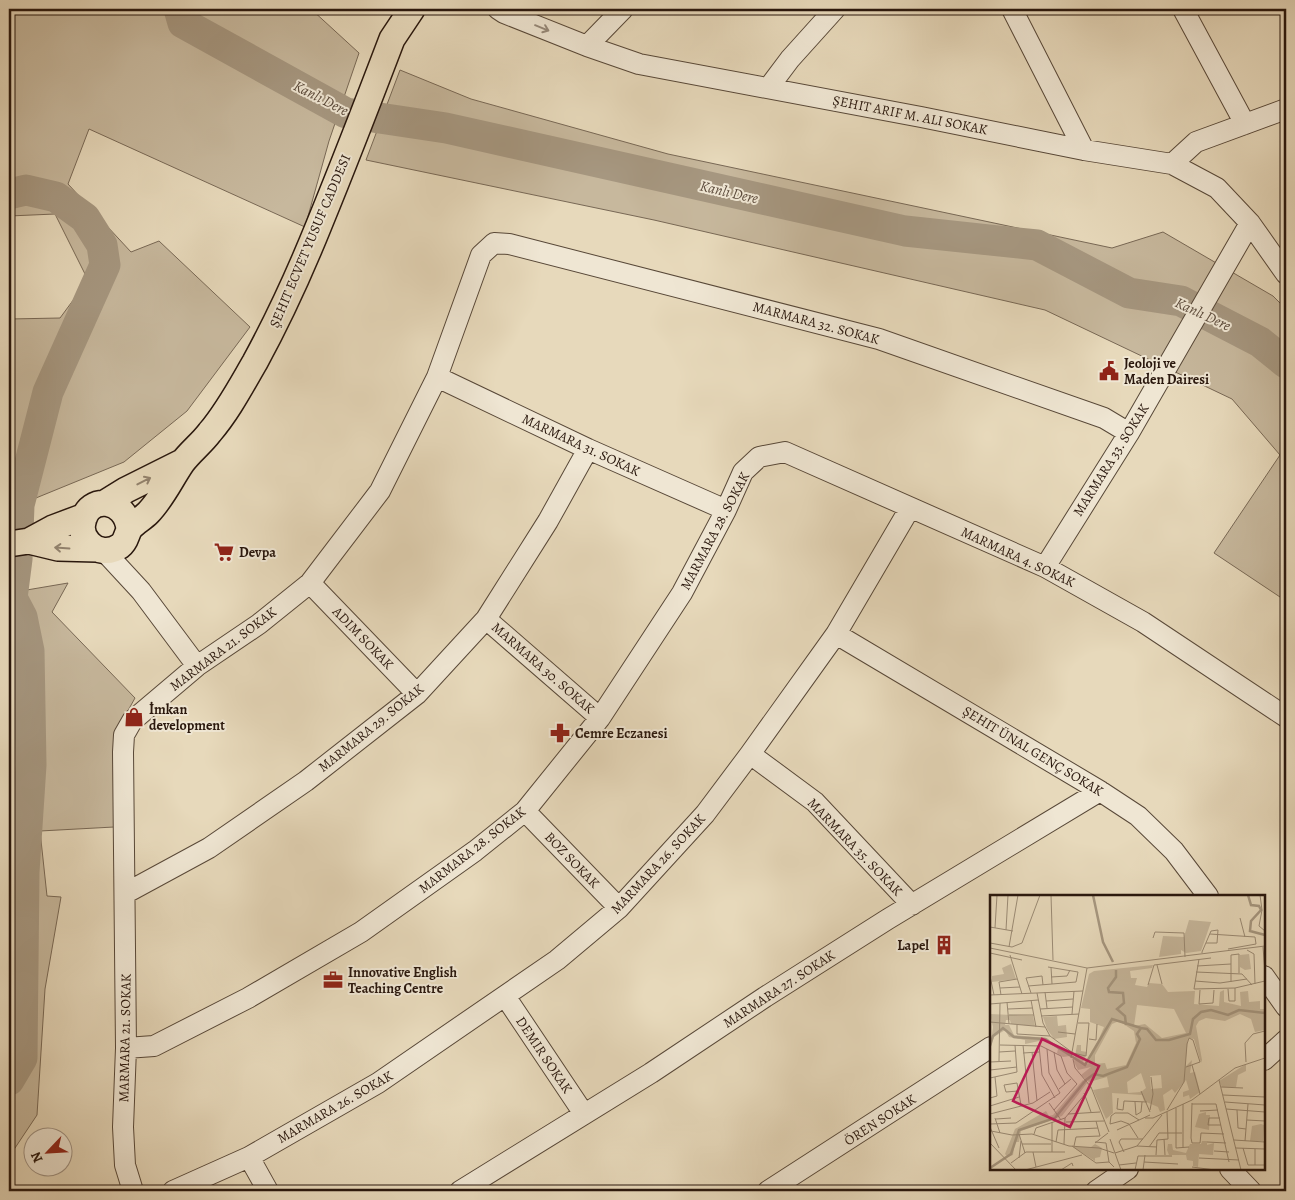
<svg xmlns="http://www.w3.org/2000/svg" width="1295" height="1200" viewBox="0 0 1295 1200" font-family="Alegreya,serif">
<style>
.green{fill:#c7b89d;stroke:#786855}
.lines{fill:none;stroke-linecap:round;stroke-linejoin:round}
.river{stroke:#a69780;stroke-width:31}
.minor-casing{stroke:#584838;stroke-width:22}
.major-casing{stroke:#29170d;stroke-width:28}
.minor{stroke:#efe6d3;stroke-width:20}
.major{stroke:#e7d9bb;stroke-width:25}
.oneway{stroke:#96897a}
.oneway2{stroke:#92826d}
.labels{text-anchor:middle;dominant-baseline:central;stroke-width:4;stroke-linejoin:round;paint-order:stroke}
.street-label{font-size:14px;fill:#29170d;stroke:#efe6d3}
.poi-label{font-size:14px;font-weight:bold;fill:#29170d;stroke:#efe6d3;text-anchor:start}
.water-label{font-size:15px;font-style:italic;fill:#5b4a3b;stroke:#efe6d3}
.inset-river{fill:none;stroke:#a69780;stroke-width:2.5}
.inset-road{fill:none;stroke:#9b8b75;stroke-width:1}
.view{fill:#c2185b;fill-opacity:0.15;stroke:#c2185b;stroke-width:2.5}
.inset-edge{fill:none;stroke:#29170d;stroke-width:2.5}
</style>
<rect width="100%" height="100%" fill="#e7d9bb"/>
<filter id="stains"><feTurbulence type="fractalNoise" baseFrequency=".004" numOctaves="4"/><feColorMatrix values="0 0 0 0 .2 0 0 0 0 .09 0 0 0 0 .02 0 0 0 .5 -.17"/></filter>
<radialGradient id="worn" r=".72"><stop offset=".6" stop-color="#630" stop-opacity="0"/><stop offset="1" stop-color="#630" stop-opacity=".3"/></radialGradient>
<path class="green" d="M9,9H311L359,53L329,141L305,227L89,129L68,184L131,252L159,241L250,327L187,411L124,462L9,509V319L60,318L88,280L55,214L9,216Z
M400,70L471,99L668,154L1112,248L1163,232L1273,296L1286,309V601L1214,553L1280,455L1232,399L1045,310L654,220L366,160Z
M68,583L52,612L135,698L116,732L114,827L40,831L47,896L61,897L45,989L37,1115L9,1157V986L15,925L9,922V741L20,736L16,645L9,634V593Z"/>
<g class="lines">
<path class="river" d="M179,9L183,23L346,113L446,128L905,231L1037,245L1129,293L1181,301L1260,342L1286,363
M9,194L26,190L56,197L85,218L102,245L105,265L48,392L19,505L17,559L12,598L22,617L29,651L31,765L24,872L22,1058L9,1080"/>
<defs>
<path id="minor" d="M498,9L504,13L587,46L639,64L921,117L1084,150L1172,164L1217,188L1250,223L1286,274
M1012,9L1084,150
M1183,9L1245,124
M587,46L623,9
M769,87L790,59L835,9
M1172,164L1196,142L1286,109
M437,377L588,449L726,510
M104,551L141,591L197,666
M1045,567L1129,433L1250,223
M310,583L417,694
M486,619L600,718
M836,634L1100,791L1138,816L1174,851L1208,896
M750,754L815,802L912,905
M525,811L619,908
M126,893L209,848L306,781L417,694L486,619L548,521L588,449
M1264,976L1286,1007
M505,996L584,1114
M126,1048L154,1046L248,998L361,932L475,851L525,811L600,718L682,593L726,510L743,472L759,457L785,452L1045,567L1143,622L1286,717
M1264,1060L1286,1040
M249,1157L268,1191
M1230,1169L1251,1191
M133,1191L125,1165L123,1127L126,1048L123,752L124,735L132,721L197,666L259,624L310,583L380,491L437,377L481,255L494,243L509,244L879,339L1104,418L1129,433
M173,1191L249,1157L378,1083L557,960L619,908L705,814L750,754L836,634L910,508
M460,1191L651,1073L765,997L888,919L1100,791
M768,1191L991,1047
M1096,1191L1128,1169"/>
<path id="major" d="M105,503L126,490L182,462
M129,529C126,498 88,494 83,522C81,530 84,538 89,543C97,552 110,553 120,546C127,541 126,533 131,527C136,522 143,518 148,513C162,499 171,479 182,463C190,452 202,443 210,432C228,411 241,386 255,362C279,318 300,272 319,225C344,164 368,102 392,39L412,9
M29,541L58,548L97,549
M9,544L29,541L53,528L85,516"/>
</defs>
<use href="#minor" class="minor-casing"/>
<use href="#major" class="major-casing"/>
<use href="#minor" class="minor"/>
<use href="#major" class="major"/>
</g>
<defs><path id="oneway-shaft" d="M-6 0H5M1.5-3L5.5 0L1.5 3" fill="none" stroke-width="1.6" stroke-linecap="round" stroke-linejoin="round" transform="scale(1.25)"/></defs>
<use class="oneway" href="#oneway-shaft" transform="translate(542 28) rotate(22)"/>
<g class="oneway2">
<use href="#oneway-shaft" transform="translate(144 481) rotate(-27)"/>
<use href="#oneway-shaft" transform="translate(62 548) rotate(-176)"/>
</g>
<defs>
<symbol id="civic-bare" viewBox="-9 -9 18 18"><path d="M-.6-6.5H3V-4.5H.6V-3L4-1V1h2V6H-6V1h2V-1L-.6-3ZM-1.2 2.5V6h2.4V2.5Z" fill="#8f2418" stroke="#efe6d3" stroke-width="2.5" paint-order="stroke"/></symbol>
<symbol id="supermarket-bare" viewBox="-9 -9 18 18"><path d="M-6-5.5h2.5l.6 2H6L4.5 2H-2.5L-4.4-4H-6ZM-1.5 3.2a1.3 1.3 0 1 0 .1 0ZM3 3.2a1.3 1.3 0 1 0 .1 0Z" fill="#8f2418" stroke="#efe6d3" stroke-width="2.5" paint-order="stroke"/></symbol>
<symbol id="shop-bare" viewBox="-9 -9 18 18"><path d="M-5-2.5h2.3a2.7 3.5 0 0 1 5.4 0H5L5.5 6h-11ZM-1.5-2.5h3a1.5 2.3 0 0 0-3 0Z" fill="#8f2418" stroke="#efe6d3" stroke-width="2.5" paint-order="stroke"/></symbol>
<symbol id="pharmacy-bare" viewBox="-9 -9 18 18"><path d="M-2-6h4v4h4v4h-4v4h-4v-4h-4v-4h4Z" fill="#8f2418" stroke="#efe6d3" stroke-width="2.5" paint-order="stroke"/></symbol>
<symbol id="building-bare" viewBox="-9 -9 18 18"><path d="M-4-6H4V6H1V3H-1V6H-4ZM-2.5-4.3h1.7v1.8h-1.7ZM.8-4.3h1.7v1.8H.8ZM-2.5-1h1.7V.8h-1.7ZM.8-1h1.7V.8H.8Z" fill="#8f2418" stroke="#efe6d3" stroke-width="2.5" paint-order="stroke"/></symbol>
<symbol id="office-bare" viewBox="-9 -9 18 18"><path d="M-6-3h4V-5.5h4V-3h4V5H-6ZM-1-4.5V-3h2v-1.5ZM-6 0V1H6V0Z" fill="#8f2418" stroke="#efe6d3" stroke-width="2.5" paint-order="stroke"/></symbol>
</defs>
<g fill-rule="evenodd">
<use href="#civic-bare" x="1095" y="357" width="28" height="28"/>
<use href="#supermarket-bare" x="210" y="538" width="28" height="28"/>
<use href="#shop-bare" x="120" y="703" width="28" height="28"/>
<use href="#pharmacy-bare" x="546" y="719" width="28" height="28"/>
<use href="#building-bare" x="930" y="931" width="28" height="28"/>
<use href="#office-bare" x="319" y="966" width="28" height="28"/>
</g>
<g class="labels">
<g class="street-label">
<text transform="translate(910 115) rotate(11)">ŞEHIT ARIF M. ALI SOKAK</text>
<text transform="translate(310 241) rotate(-67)">ŞEHIT ECVET YUSUF CADDESI</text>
<text transform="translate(816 323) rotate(15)">MARMARA 32. SOKAK</text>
<text transform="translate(581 445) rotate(25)">MARMARA 31. SOKAK</text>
<text transform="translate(1111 460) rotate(-58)">MARMARA 33. SOKAK</text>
<text transform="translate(715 531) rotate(-62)">MARMARA 28. SOKAK</text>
<text transform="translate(1018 557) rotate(25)">MARMARA 4. SOKAK</text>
<text transform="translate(363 638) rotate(46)">ADIM SOKAK</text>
<text transform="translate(223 649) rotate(-37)">MARMARA 21. SOKAK</text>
<text transform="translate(543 668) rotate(41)">MARMARA 30. SOKAK</text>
<text transform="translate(371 728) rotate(-39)">MARMARA 29. SOKAK</text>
<text transform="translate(1033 751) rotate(31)">ŞEHIT ÜNAL GENÇ SOKAK</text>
<text transform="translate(855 847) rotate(46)">MARMARA 35. SOKAK</text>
<text transform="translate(472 850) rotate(-38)">MARMARA 28. SOKAK</text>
<text transform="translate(572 860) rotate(46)">BOZ SOKAK</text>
<text transform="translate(658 864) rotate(-47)">MARMARA 26. SOKAK</text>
<text transform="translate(779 989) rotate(-33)">MARMARA 27. SOKAK</text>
<text transform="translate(125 1038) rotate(-89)">MARMARA 21. SOKAK</text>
<text transform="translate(544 1055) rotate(56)">DEMIR SOKAK</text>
<text transform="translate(335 1107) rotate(-30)">MARMARA 26. SOKAK</text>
<text transform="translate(880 1120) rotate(-33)">ÖREN SOKAK</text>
</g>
<g class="poi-label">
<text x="1124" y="363">Jeoloji ve<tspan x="1124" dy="16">Maden Dairesi</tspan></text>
<text x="239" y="552">Devpa</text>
<text x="149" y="709">İmkan<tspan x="149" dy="16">development</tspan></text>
<text x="575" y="733">Cemre Eczanesi</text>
<text x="929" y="945" text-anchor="end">Lapel</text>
<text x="348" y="972">Innovative English<tspan x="348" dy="16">Teaching Centre</tspan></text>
</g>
<g class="water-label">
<text transform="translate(321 98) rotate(27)">Kanlı Dere</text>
<text transform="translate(729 192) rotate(13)">Kanlı Dere</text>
<text transform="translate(1203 314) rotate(25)">Kanlı Dere</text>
</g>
</g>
<g transform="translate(990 895)">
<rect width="275" height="275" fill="#e7d9bb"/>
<path d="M199,25L221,27L211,56L196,58L191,55V59L169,62L173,41L194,42ZM259,59L261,74L255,75L250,72V60ZM21,69L26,84L2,87V81L14,79L12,73ZM163,70L162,73L140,76L141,83H147L145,90L157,92L159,88L172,89L178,97L205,96L204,109L229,111L230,97L234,95V107L251,111L250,97L258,96L259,107L270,106V114H275V135L265,137L261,124L250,119L235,126L216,123L209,126L206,131L212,165L211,168L204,144L198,143L195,172L202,165L200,178L205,177L210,197L200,204L199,200L193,202V197L199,195L196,185L185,198L182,194L173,200L175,215L170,217L168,212L154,206L152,200L122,198L123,218L116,224L103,195L119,192L117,182L99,187L91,180L101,172L88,175L84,167L87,150H91V156L97,157L93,167L98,169L114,132L100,127V114L91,113L99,79L104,76ZM147,110L184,114L196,138L172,143L155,129L144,131ZM129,126L144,136L146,148L136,170L117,174L115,168L105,169V160L122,129ZM151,178L156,193L151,197L138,198L137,187ZM171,180L172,193L161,194L160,181ZM0,119L43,121L45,131L21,129L20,125H16L15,130H19L24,140L57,143L65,151L81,157L80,161L73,162L67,158L68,154L54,145L35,149V145L19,142L15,135L4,142L0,153L3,132ZM67,121L68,131L76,130L77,142L64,144L57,134L53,122ZM256,169V176L248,180L246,192H232L229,186ZM93,185L97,188L72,221L31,236L29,247H25L23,260L18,262L15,259L25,234L56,216L59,221L63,220ZM216,217V220H220L219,235L205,232L209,219ZM271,229L274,230L273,246H260L262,231ZM212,246H217V250L224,248L223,260L209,259L208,272L203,271V266L197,265L196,260H179L177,255L178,249H182L183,255L196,258L200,249H211ZM105,249L112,253L110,262L105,263V266L83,252H101Z" fill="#c7b89d" fill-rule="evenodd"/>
<path class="inset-river" d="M103,0L113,47L123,67M258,0L261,10L269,11L271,15L261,26L260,36L275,40M126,75V82L118,93L119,97L133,98L134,108L127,114L135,121L136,130M0,151L3,141L13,133L24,142L55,144L95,170L122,124L151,133M0,273L21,259L29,235L65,223L96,185L104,179L113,181L137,172L150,144L147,139L151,133L157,134L166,145H179L200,139L203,124L211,117L221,115L238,120L249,115L275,118"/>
<path class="inset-road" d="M61,0L63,65M270,0L272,15L269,31L275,36M250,23L255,42M0,32L23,36M5,33L7,0M16,35L18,0M220,39L265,42L266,49L238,54M163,43L165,37L194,38L195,62M0,48L22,52L32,48L50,0M19,52L28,0M273,52L275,77M0,53L97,73L275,51M257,55L264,59L265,89M0,58L32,65M212,58V57L221,36L228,35L227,48H216M20,60L32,99M209,64L204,94L245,93L275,86M167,70L172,89M207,71L241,69M61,72L62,89M206,77L252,79L262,90M0,81L4,100M61,82L77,81L80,75M205,86L230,88L257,84M241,87V60L249,59V78M158,90L164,70L221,63M38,91L86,87L88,77L58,72M10,93L30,92M238,94L239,106H245V93M210,95L209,109L223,108L224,95M55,97L57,113M41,98L36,83L52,81L53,90M47,98L53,128L60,141L83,158L96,161L99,128H88M0,100L93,96M11,100L9,87L27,84M41,105L46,132M56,106L83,104M17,107L19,129M0,109L48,105M18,114L42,113M50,114L83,112M82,119L84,96M19,120H44M51,121L89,119M0,127L55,132M27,130V139L60,141M68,137L85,139M99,144L106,145L107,129M10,150L51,151L71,161L77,178L87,189L64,215M33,150L39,208M49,151L52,180L65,203M9,157L25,156M42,157L47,206M64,157L67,175L75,189M33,158L49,157M81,163L97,73M83,164L85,173L101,192L119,237M9,166L10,108M0,167L21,166M256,167L255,148L263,139L275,136M202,170L210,199M0,175L27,172M0,183L27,177L25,150M229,185L251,275M231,192L253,193M69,194L81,184M28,196L16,197L14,190L27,188L31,210M151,196L160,217M94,198L101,217M233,200L275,202M0,203L7,201L5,182M128,203L127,214L133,215L134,206L157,207M145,207L146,220L151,217L152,207M235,207L275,210M59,208L71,225M202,209H226L239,267M0,211L29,202M186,213V253L199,252M236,214L275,217M160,215L163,199L161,182M177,215L194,187L197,149L199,143L203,145L210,167L196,172M247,215L248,233L256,234M210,216L228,215M0,219L43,208L60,197M78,219L110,217M5,223L10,238M155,223H163L202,205L245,173L275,163M230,223H219L218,230H231M6,224L21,223M257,225L275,226M106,226L110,241M76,227L114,226M0,229L26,228L70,198L59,178L57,154M120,229L121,221L125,218H138L149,225M120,229L131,226L139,229L148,243M0,232L9,253M127,235L160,220M1,236L22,240L42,239L79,251L109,253L124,258M29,239L35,258M44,239L46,233L75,223L101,192M201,243L202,248H210L211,238L234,239M201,243L202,208M120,244L131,275M174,244L175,260M244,245L275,247M255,246L258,209M66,247L68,235L108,233M105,247L116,248L119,267L124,272M217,247L236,248M0,248L26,275M105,248L118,238M32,249H61M74,249L75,223M82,251L106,268L119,267M84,251L86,242L110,241M147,251L167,252M159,252L169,238H192M193,253V209M246,253L275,254M253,253L258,270H275M265,254V270M224,256L239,257M43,257L46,272M62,257V227M134,257L129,247L131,244H153M125,258L147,251L172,220M166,260L167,245L178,244L177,217M29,263L31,246M209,263L249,265M154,267L188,269M21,268L36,257H75M129,270L146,268M202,272L225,275M35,275L92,260M71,275L82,268L83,271M145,275L148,261H182M153,275L155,260"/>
<path class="view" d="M52,144L109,171L80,232L23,206Z"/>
<rect width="275" height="275" class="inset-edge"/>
</g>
<rect width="1295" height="1200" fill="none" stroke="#e7d9bb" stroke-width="30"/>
<rect x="10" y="10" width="1275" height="1180" fill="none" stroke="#29170d" stroke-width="2.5"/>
<rect x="15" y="15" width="1265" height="1170" fill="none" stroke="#29170d"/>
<g transform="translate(48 1152) rotate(245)"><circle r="24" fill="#efe6d3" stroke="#a09384"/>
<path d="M0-4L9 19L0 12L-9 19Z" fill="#8f2418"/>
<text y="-8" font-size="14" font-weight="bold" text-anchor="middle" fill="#29170d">N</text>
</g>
<rect width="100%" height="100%" filter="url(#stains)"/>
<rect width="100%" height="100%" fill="url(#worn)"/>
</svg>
